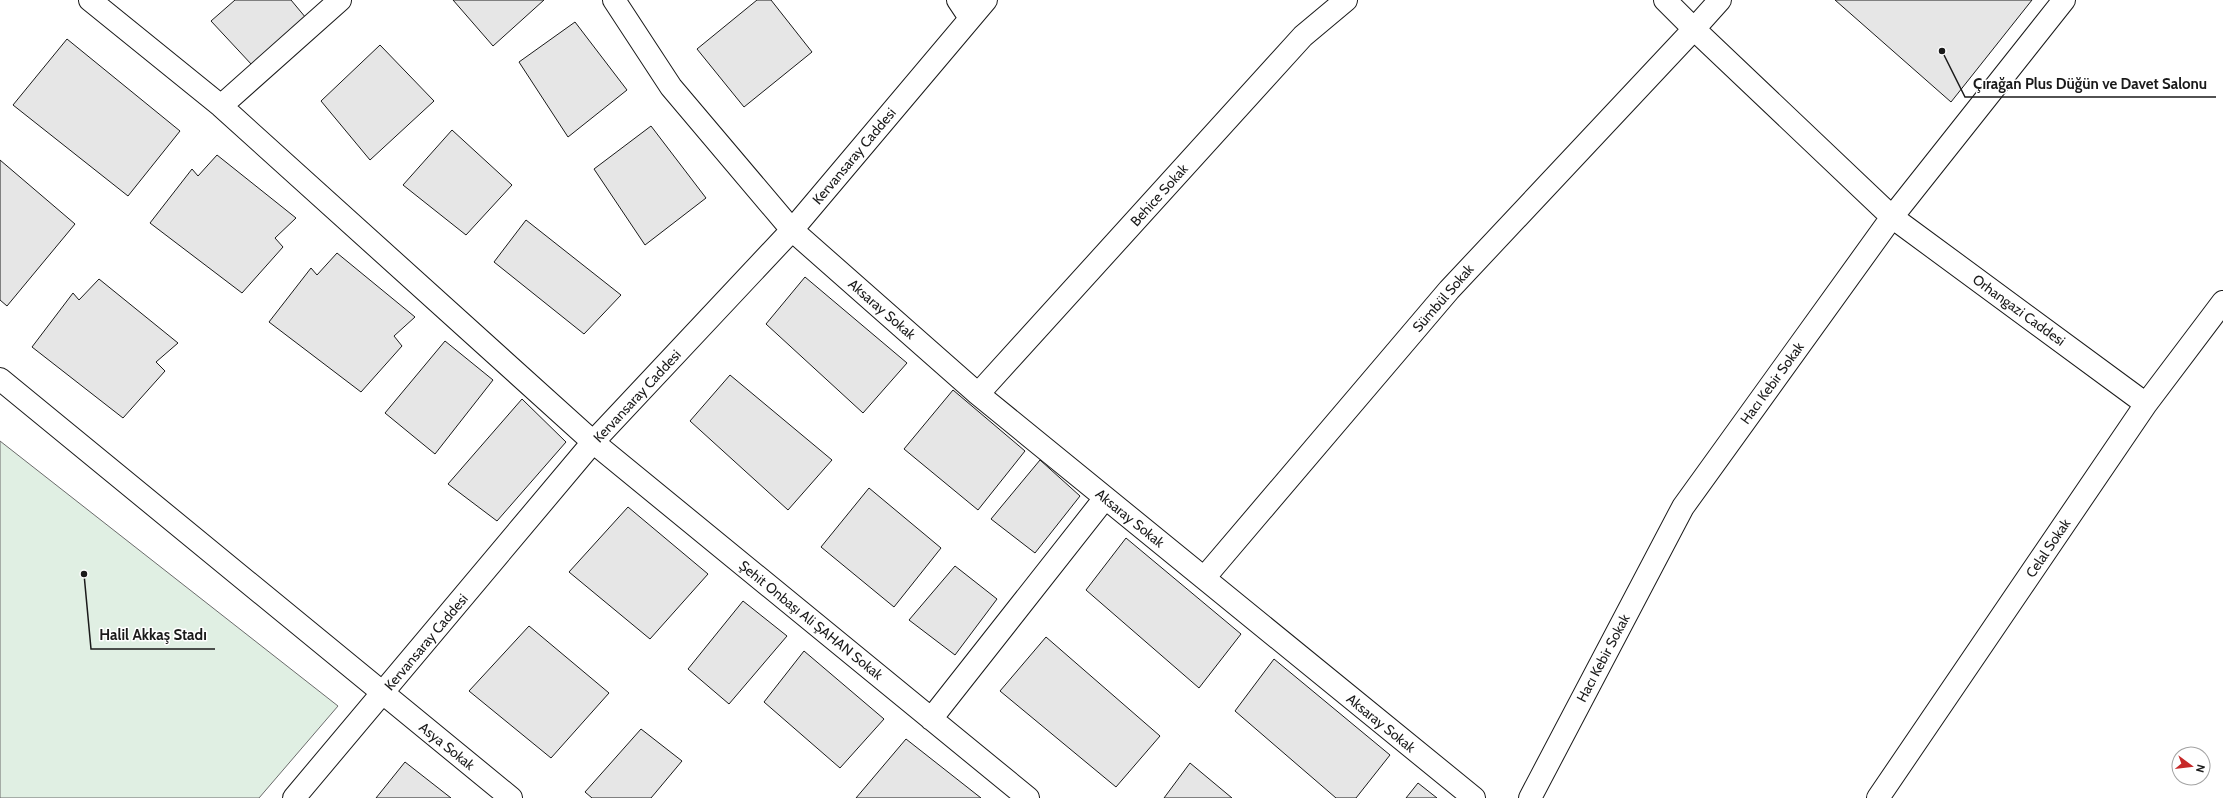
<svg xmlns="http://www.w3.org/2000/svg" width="2223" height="798" viewBox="0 0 2223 798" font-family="Cabin,sans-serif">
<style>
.park{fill:#e0efe3;stroke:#6a6a6a}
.building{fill:#e6e6e6;stroke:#1a1a1a}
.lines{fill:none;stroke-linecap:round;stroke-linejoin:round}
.minor-casing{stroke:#1a1a1a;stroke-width:24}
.minor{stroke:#fff;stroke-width:22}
.labels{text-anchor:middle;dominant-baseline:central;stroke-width:3;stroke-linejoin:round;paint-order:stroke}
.street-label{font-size:14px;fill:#1a1a1a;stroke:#fff}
.leader{fill:none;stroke:#1a1a1a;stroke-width:1.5}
.callout-dot{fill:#1a1a1a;stroke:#fff;stroke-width:1.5}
.callout-label{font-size:15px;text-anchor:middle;font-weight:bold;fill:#1a1a1a;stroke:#fff;stroke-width:3;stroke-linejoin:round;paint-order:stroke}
</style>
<rect width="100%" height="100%" fill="#fff"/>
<path class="park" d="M0,441L338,706L259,798H0Z"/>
<path class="building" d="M235,0H291L306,18L252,65L211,21Z
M453,0H544L493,46Z
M757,0H771L812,52L744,107L697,49Z
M1835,0H2032L1951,102Z
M575,22L627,90L568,137L519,62Z
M67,39L180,131L128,196L13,105Z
M380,45L434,101L370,160L321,101Z
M651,126L706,198L645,245L594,169Z
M452,130L512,185L466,235L403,185Z
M217,155L296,218L275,238L283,247L242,293L150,223L192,169L198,176Z
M0,160L75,224L7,306L0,300Z
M526,220L621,295L584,334L494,262Z
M337,253L415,317L394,336L402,346L361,392L269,322L311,268L317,275Z
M805,277L907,363L863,413L766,324Z
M99,279L178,343L156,362L165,371L123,418L32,347L73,293L79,300Z
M445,341L493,380L435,454L385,413Z
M730,375L832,460L788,510L690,421Z
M953,390L1025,451L978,510L904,449Z
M522,399L566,442L497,521L448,484Z
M1040,460L1080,496L1035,553L991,519Z
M869,488L941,548L894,607L821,547Z
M628,507L708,574L650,639L569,572Z
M1126,538L1241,634L1199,688L1086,590Z
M955,566L997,599L955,655L909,620Z
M743,601L787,636L729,704L688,669Z
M529,626L609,693L551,758L469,691Z
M1046,637L1160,736L1116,787L1000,691Z
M804,651L884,719L840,768L764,702Z
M1274,659L1390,755L1356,798H1336L1235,711Z
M641,729L682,761L651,798H592L585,792Z
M906,739L981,798H856Z
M405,762L451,798H376Z
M1190,763L1232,798H1164Z
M1418,783L1437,798H1406Z"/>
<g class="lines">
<defs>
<path id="minor" d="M90,0L221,106L593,442L1028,798
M614,0L671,87L792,230L978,394L1474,798
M958,0L970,18
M1720,0L1694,29L1892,217L2146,404
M221,106L340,0
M0,379L511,798
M978,394L1303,36L1346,0
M1204,578L1449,290L1694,29L1665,0
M931,719L1105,498
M294,798L593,442L792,230L986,0
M1530,798L1683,507L1892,217L2064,0
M1878,798L2146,404L2223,302"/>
</defs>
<use href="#minor" class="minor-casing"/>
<use href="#minor" class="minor"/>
</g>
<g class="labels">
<g class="street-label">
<text transform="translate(854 156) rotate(-50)">Kervansaray Caddesi</text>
<text transform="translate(1159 195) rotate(-48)">Behice Sokak</text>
<text transform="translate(1443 298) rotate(-49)">Sümbül Sokak</text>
<text transform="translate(882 309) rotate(41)">Aksaray Sokak</text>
<text transform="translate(2019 310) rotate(36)">Orhangazi Caddesi</text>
<text transform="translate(1772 383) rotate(-54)">Hacı Kebir Sokak</text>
<text transform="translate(637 396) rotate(-47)">Kervansaray Caddesi</text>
<text transform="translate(1130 518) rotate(39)">Aksaray Sokak</text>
<text transform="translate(2048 548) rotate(-56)">Celal Sokak</text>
<text transform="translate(811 620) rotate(39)">Şehit Onbaşı Ali ŞAHAN Sokak</text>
<text transform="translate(426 642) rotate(-50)">Kervansaray Caddesi</text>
<text transform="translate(1603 658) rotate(-62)">Hacı Kebir Sokak</text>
<text transform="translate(1381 723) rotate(39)">Aksaray Sokak</text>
<text transform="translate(447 746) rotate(39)">Asya Sokak</text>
</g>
</g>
<path class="leader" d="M1942 51L1965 97H2216M84 574L91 649H215"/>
<g class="callout-dot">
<circle cx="1942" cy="51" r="4"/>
<circle cx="84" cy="574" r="4"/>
</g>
<g class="callout-label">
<text x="2090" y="89">Çırağan Plus Düğün ve Davet Salonu</text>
<text x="153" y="640">Halil Akkaş Stadı</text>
</g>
<g transform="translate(2191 766) rotate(105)"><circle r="19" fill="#ffffff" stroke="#a3a3a3"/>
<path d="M0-3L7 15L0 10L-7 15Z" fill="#c62828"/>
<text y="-6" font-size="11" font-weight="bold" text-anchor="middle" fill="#1a1a1a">N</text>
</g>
</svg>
